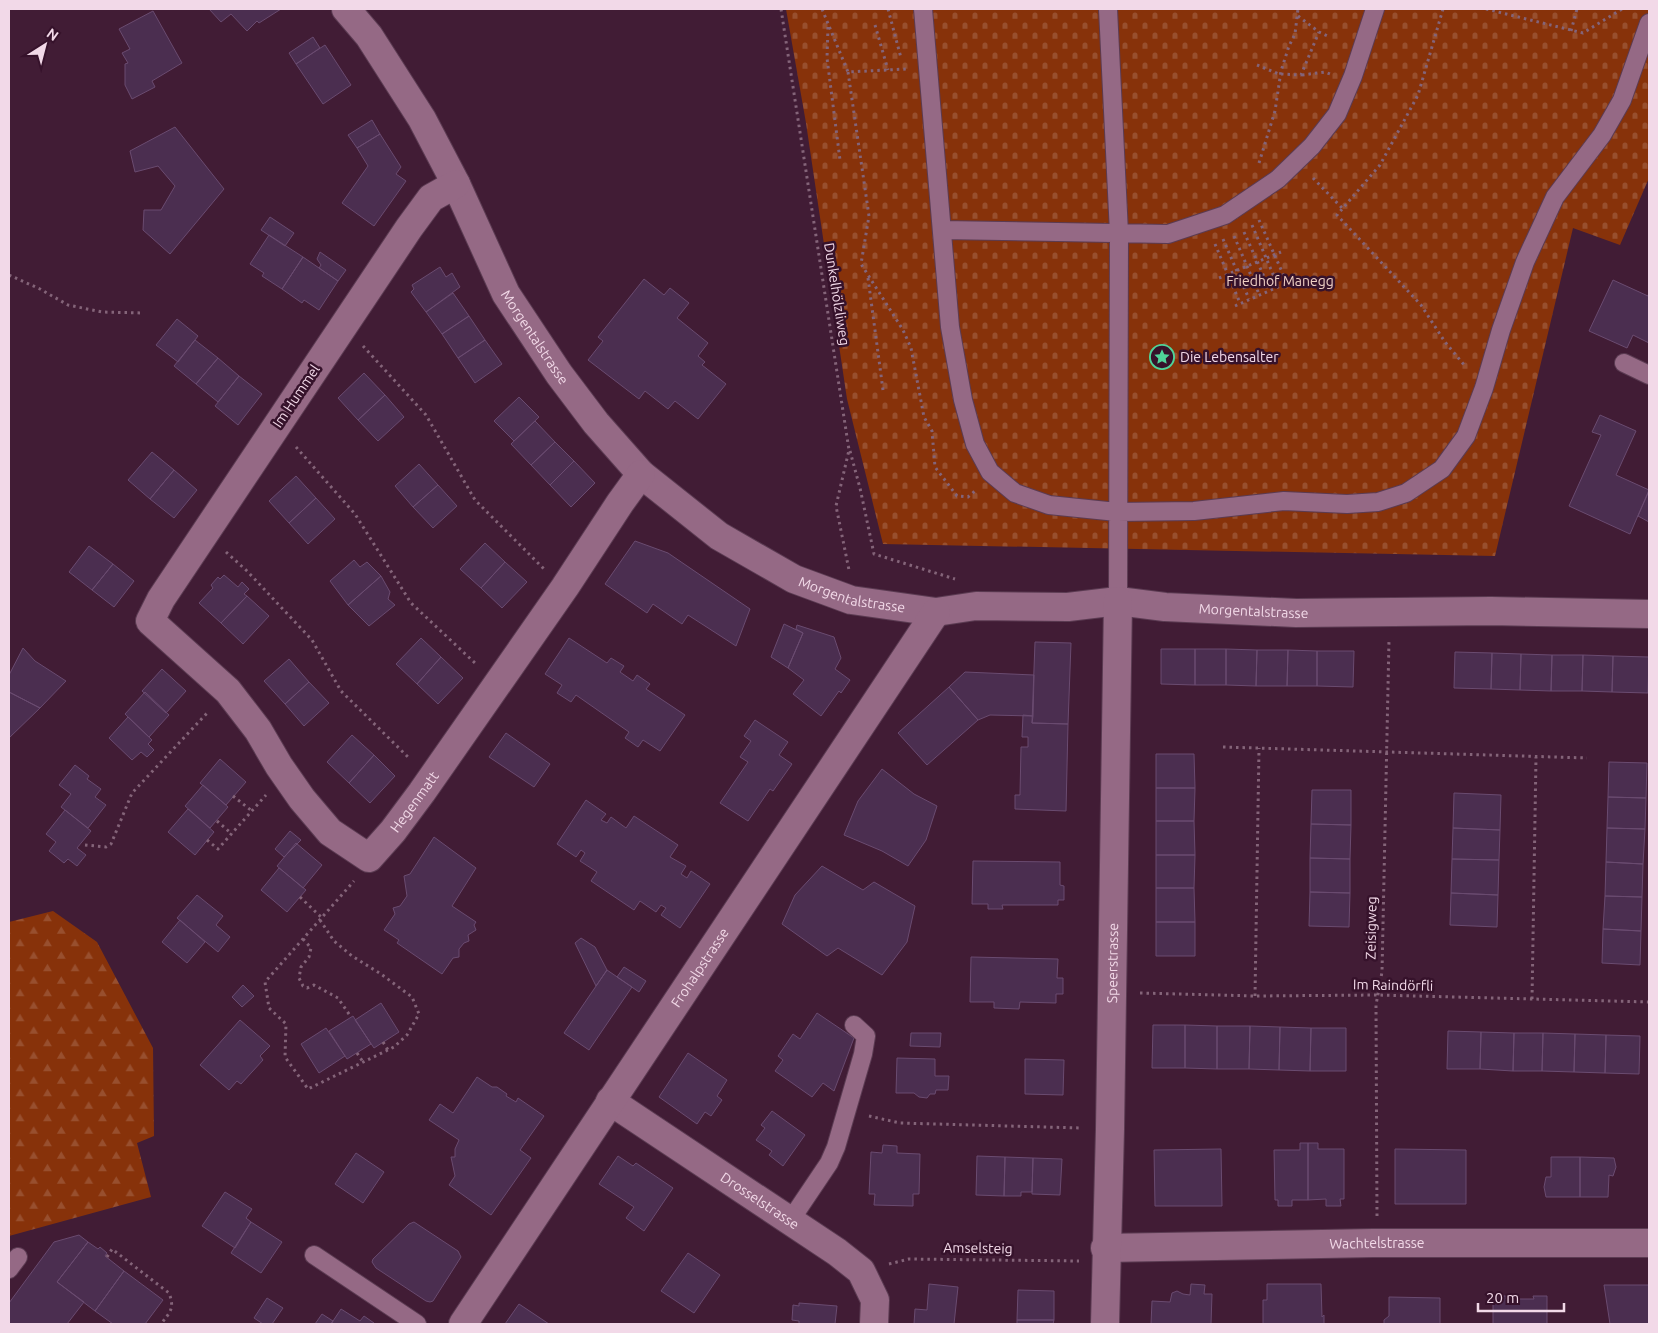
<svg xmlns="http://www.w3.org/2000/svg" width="1658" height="1333" viewBox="0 0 1658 1333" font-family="Ubuntu,sans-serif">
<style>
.forest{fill:url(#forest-firs)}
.cemetery{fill:url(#cemetery-stones)}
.building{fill:#4b2e50;stroke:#6a4b70}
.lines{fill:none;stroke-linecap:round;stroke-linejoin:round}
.lane-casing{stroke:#5b3b52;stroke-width:20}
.street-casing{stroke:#5b3b52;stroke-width:30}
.path{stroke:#846479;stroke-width:3;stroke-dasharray:2.5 4;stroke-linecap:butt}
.lane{stroke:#956985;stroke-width:18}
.street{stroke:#956985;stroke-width:28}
.labels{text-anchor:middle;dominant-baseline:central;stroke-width:5;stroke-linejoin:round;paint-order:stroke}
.park-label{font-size:14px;fill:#efd0c4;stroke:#36122b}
.street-label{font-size:14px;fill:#f2d9e8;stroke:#36122b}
.poi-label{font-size:14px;fill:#f2d9e8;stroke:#36122b;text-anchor:start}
</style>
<defs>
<pattern id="forest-firs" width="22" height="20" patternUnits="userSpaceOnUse" patternTransform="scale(1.25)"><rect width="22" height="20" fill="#87320a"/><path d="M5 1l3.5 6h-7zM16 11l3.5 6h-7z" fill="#984f2e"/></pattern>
<pattern id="cemetery-stones" width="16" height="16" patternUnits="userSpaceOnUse" patternTransform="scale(1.25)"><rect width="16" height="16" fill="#87320a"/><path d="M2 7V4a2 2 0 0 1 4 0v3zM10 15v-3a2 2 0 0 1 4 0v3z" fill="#984f2e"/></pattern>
</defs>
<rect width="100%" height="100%" fill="#411c35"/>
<path class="forest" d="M53,911L97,942L153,1048L154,1136L137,1143L151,1197L9,1236V922Z"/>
<path class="cemetery" d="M786,9H1649V178L1620,245L1573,228L1495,556L883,544L847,399L806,123Z"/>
<path class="building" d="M209,9H281L259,23L257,21L247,31L231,14L221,22Z
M153,11L182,63L152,81L155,87L132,99L125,85V64L128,63L122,53L130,49L119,29Z
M313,37L320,48L296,64L289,53Z
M325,45L351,85L323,104L296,64Z
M372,120L380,134L357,148L348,135Z
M175,127L224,189L170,254L143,230L144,210H161L175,186L158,166L135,172L130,151Z
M380,134L401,167L396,174L406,181L374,226L342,203L368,166L357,148Z
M270,217L294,233L285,246L261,230Z
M269,235L303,257L282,289L262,276L264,273L250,264Z
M320,252L346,270L338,281L319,268L321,265L317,259Z
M303,257L338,281L319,310L304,300L302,303L282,289Z
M440,267L446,277L452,273L460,287L426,312L411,292L414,289L412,285Z
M644,279L664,295L670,288L689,303L677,318L708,343L698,356L705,362L702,365L726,384L698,419L675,401L668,409L645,391L639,399L588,360L603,341L598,337Z
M1613,280L1648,296L1649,292V343L1633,335L1627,348L1589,331Z
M453,293L469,316L442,334L426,312Z
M469,316L485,340L458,358L442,334Z
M177,319L198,336L178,362L156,345Z
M195,340L218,358L196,384L174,366Z
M485,340L502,364L475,383L458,358Z
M218,358L239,376L218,402L196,384Z
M364,373L385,395L358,420L338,398Z
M239,376L262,394L238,425L215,406Z
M385,395L404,417L378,441L358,420Z
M519,397L539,417L514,441L494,421Z
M1600,415L1636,431L1616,475L1649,490L1630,534L1569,506L1601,435L1592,432Z
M535,421L555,442L531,465L511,444Z
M555,442L574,461L550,485L531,465Z
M152,452L174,470L150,499L128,480Z
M574,461L595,483L571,507L550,485Z
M419,464L438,485L413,507L395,486Z
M174,470L197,490L174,518L150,499Z
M296,476L316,498L289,523L269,501Z
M438,485L457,506L433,528L413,507Z
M1649,491V522L1638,516Z
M316,498L335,519L308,544L289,523Z
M635,541L668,553L750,609L736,646L688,615L682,624L653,604L647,613L605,584Z
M485,543L505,562L481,588L460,569Z
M89,546L113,564L92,590L69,572Z
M354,560L360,567L367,562L381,576L348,605L330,581Z
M505,562L527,582L502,608L481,588Z
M113,564L134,581L114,607L92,590Z
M224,575L238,587L242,582L249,589L244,594L247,596L221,623L199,603L213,588L211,585L218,577L220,579Z
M381,576L390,592L388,599L395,605L369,626L348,605Z
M247,596L269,616L243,644L221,623Z
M784,624L803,633L788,668L771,657Z
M797,625L834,637L841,658L835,669L850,680L841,693L839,691L821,716L793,694L804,680L788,668L803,633L796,629Z
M421,638L441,657L417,684L396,664Z
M569,638L607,663L611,658L624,666L620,672L633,681L637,675L650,684L646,689L685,715L660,751L643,740L638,747L625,738L629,732L576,695L571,702L557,693L562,685L545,674Z
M1035,642L1071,643L1068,724L1032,723Z
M23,648L35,661L66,681L40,708L9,692V675Z
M1161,649H1195V685L1161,684Z
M1195,649H1226V685H1195Z
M1226,649L1257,650L1256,686L1226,685Z
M1257,650H1288L1287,686H1256Z
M1288,650L1317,651V686H1287Z
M1317,651H1354L1353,687L1317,686Z
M1455,652L1492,653L1491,689L1454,688Z
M1492,653L1521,654L1520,690L1491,689Z
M1521,654L1552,655L1551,691L1520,690Z
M1552,655H1583L1582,691H1551Z
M1583,655L1613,656L1612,692L1582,691Z
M1613,656L1649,657L1648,693L1612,692Z
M441,657L463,678L438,704L417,684Z
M289,659L309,682L285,704L264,681Z
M162,669L186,691L166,713L142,691Z
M965,672L1034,675L1033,716L990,715L978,720L949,687Z
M309,682L329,703L304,726L285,704Z
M949,687L978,720L927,765L898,733Z
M9,692L40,708L9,738Z
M145,692L169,715L149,737L125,714Z
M1023,715L1033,716L1032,723L1068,724L1066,811L1015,809V795H1020L1021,747H1028V737H1022Z
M128,717L152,740L148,744L154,750L147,757L141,752L132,760L109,738Z
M755,720L788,742L779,755L792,764L773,791L770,789L748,821L720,803L748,762L740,757L751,741L744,736Z
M506,733L550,764L534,787L489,757Z
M352,735L374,755L349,783L327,762Z
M1156,754H1194L1195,788H1156Z
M374,755L395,776L370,803L349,783Z
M220,759L246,782L226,805L200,783Z
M1609,762L1647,763L1646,798L1608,797Z
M75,765L89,776L87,779L101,789L95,797L106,805L88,828L61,807L71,794L59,785Z
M882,769L914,794L937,806L926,840L908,866L882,851L844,835L858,801Z
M203,785L228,807L210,828L185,806Z
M1156,788H1195L1194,821H1156Z
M1312,790H1351V825L1311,824Z
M1454,793L1501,795L1500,830L1453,828Z
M1608,797L1646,798L1645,829L1607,828Z
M586,800L606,814L601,820L607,823L611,817L626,828L634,816L678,845L670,857L686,866L681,874L687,878L691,871L710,884L680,928L661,915L666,908L661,905L656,912L640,901L634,910L591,881L597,872L580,861L585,853L581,850L576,857L557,844Z
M188,809L214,832L195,855L168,832Z
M65,810L91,831L77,848L86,855L77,866L68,859L64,863L49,851L56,842L46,834Z
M1156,821H1194L1195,855H1156Z
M1311,824L1351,825L1350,859L1310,858Z
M1453,828L1500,830L1499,860L1452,859Z
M1607,828L1645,829L1643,864L1606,862Z
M290,831L301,840L284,857L275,849Z
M434,837L476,868L452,906L476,922L474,925L476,930L468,935L469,941L464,943L459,949V957L453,958L442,974L397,943L399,940L384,930L395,914L393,908L400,906L407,896L404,876L410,874Z
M296,843L322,865L303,888L277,866Z
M1156,855H1195L1194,888H1156Z
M1310,858L1350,859V893L1310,892Z
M1452,859L1499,860L1498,895L1451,893Z
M973,861L1060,862V885L1064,886V900H1058V905H1002L1003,909H988V904H972Z
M1606,862L1643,864L1642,897L1605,896Z
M822,866L863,890L874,882L915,906L907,942L882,975L838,948L827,956L782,924L795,895Z
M279,868L306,890L287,912L261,890Z
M1156,888H1194L1195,922H1156Z
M1310,892L1350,893L1349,927L1309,926Z
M1451,893L1498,895L1497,927L1450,925Z
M197,895L223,916L216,925L230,937L218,952L177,918Z
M1605,896L1642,897L1641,931L1603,929Z
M180,920L205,942L187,963L162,942Z
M1156,922H1195V956H1156Z
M1603,929L1641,931L1640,965L1602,963Z
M581,938L595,947L607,970L596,986L575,943Z
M971,957L1058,959L1057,978H1063V994H1056V1003L1020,1002L1019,1009L994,1008V1002H970Z
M624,967L646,981L639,992L617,977Z
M607,970L632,987L589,1050L564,1033Z
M243,985L254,996L242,1007L232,997Z
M381,1003L399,1032L374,1048L355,1020Z
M817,1013L854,1038L834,1091L823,1083L812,1097L775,1071L783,1060L778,1056L793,1034L800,1039Z
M353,1016L371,1044L347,1059L329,1031Z
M240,1020L270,1046L260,1056L263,1060L241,1084L237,1081L229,1090L200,1065Z
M1153,1025H1185V1068H1152Z
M1185,1025L1217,1026V1069L1185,1068Z
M1217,1026H1250L1249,1069H1217Z
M1250,1026L1280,1027L1279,1070L1249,1069Z
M1280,1027L1311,1028L1310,1071L1279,1070Z
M326,1028L345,1056L319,1073L301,1044Z
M1311,1028H1346V1071H1310Z
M1448,1031L1481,1032L1480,1069H1447Z
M1481,1032L1514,1033L1513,1071L1480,1069Z
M911,1033H941L940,1047L910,1046Z
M1514,1033H1543L1542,1071H1513Z
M1543,1033L1575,1034L1574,1072L1542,1071Z
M1575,1034L1606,1035L1605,1073L1574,1072Z
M1606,1035L1640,1036L1639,1074L1605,1073Z
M688,1053L727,1080L717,1096L722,1100L711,1116L705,1112L697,1124L659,1097Z
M897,1058L935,1059V1076H949L948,1090H936L935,1094H930L927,1098L919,1097L914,1093H896Z
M1025,1059L1064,1060L1063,1095L1025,1094Z
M477,1077L492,1087H497L507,1094L506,1096L516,1102L518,1098L544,1116L520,1150L531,1158L491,1215L449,1185L455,1176L451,1157H455V1149L459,1140L429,1120L440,1104L453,1113Z
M772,1111L805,1135L783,1166L769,1155L772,1151L756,1140L765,1128L761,1125Z
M1300,1143H1308V1200H1292V1206H1278V1200H1275L1274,1150H1300Z
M1308,1143H1318V1149H1344V1199H1340L1341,1206H1326V1199L1308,1200Z
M883,1145L897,1146V1153L920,1154L919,1194H913V1206L874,1205L875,1194H869L871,1152L882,1153Z
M1221,1149L1222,1206H1155L1154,1150Z
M1395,1149L1466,1150V1204H1395Z
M356,1153L384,1172L363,1203L335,1184Z
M618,1156L633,1166L636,1163L673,1188L644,1231L626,1218L634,1207L599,1184Z
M977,1156L1005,1157L1004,1196L976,1195Z
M1005,1157L1033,1158L1032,1192H1021V1196H1004Z
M1551,1157H1580V1197H1546L1544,1187L1546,1177H1551Z
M1580,1157L1614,1158L1616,1167L1613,1176L1609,1175L1608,1197H1580Z
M1033,1158L1062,1159L1060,1195L1032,1194Z
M225,1192L252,1209L246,1218L251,1222L235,1248L202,1226Z
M251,1222L282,1242L261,1273L231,1253Z
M414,1222L458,1251L461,1257L433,1301L430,1302L426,1301L376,1268L372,1262L373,1259L409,1224Z
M79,1235L88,1242L57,1282L84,1302L67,1324H9V1303L54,1242Z
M88,1242L98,1249L100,1247L107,1253L105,1256L124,1271L95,1311L57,1282Z
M688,1253L720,1275L694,1313L661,1291Z
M124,1271L163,1300L145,1324H113L95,1311Z
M929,1284L958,1287L954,1324H914L915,1309L927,1310Z
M1191,1284L1205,1285L1204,1294H1212L1211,1324H1151L1152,1301L1170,1302L1172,1293L1177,1291L1183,1294L1190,1295Z
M1267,1284H1321L1322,1317L1324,1315V1324H1263V1300H1267Z
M1604,1285H1649V1324H1610Z
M1018,1290L1054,1291V1320H1017Z
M1493,1296H1506V1299H1534L1533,1296H1547V1324H1493Z
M1389,1297L1440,1298V1324H1384V1320L1389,1316Z
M267,1298L283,1308L272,1324H263L254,1318Z
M799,1303L837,1306L835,1324H799V1321L792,1320L793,1305L799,1306Z
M519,1304L549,1324H505Z
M341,1309L360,1321L364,1316L374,1323V1324H331Z
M322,1314L333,1321L331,1324H315Z
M1017,1320H1054L1053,1324H1017Z"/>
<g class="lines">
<defs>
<path id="lane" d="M923,9L950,327L963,400L975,444L990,472L1015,493L1049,505L1117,512L1194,511L1284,501L1347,504L1378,502L1406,493L1442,469L1466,436L1484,388L1501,330L1525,262L1555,197L1602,135L1622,100L1649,23
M1108,9L1119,233L1118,601
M942,230L1168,234L1225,215L1278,179L1312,146L1337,114L1353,76L1375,9
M1624,363L1649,375
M790,1221L829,1163L836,1147L863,1054L866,1036L854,1025
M314,1255L417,1324
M9,1269L18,1257"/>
<g id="street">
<path id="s1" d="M346,9L369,36L422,119L456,184L506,294L559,374L596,423L641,474L719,536L794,579L851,600L936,612L976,606L1068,607L1118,601L1165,607L1296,613L1491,611L1649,614"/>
<path id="s2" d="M456,184L431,198L409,228L161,599L150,621L228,691L258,730L279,766L302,799L330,832L369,858L393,831L422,792L565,587L620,503L641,474"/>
<path id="s3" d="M610,1101L837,1252L861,1271L875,1300L874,1324"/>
<path id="s4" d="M1105,1248L1373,1243H1649"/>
<path id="s5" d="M463,1324L936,612"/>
<path id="s6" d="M1105,1324L1110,1129L1118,601"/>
</g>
</defs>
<use href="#lane" class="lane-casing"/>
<use href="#street" class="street-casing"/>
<path class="path" d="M781,9L849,450L836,506L849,570
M822,9L848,72L906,69
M888,9L901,58
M1443,9L1418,95L1380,165L1337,215L1421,305L1445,342L1465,366
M1486,9L1583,33L1622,9
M1298,16L1319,32L1330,37
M875,25L888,70
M828,27L827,58L840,160
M1571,31L1577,9
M1257,65L1281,75
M848,72L869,216L861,264L903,330L911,348L924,417L932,431L935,467L957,496L968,497L976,490
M1281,74L1301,75L1319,32
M1302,75L1325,72L1330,74
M1259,163L1275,111L1281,71L1289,46L1295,34L1298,9
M1313,178L1342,208
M1252,225L1278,286
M1244,232L1270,290
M1234,236L1259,294
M1223,239L1249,299
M1215,244L1240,303
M9,275L40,289L68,305L102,312L143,313
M868,278L883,390
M1219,278L1281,252
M1235,306L1287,283L1259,220
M363,346L426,415L475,500L544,569
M296,447L355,514L411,603L476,664
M850,451L860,488L874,554L955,579
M226,552L247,571L312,640L341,691L410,759
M1223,747L1587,758
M233,796L252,811
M217,821L232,834
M207,840L218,849L266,795
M85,845L106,847L111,844L132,793L209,711
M300,897L322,918
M320,920L334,941L352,956L381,974L412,997L419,1014L407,1035L394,1047L308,1089L285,1057L286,1024L269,1008L265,982L354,881
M303,939L311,948L309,957L301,967L299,978L303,986L307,988L314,985L338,998L351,1017
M1140,993L1255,996L1378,995L1649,1002
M1255,996L1259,748
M1532,999L1536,757
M383,1042L388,1050
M357,1053L363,1062
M869,1116L900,1123L1081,1128
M1377,1216L1376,1005L1382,972L1389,640
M107,1257L112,1249L169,1293C175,1309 170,1312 161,1324
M889,1264L909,1259L1079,1261"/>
<use href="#lane" class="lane"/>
<use href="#street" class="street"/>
</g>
<defs>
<symbol id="sight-ring" viewBox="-11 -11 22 22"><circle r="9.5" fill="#36122b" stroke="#4fd399" stroke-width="1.5"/><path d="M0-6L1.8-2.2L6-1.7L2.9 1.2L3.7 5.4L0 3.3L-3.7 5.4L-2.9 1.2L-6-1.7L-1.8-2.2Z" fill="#4fd399"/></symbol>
</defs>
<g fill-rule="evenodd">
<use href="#sight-ring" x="1148" y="343" width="28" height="28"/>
</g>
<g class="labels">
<g class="park-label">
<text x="1280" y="281">Friedhof Manegg</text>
</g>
<g class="street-label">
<text transform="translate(837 294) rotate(81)">Dunkelhölzliweg</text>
<text stroke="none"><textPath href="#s1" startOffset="380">Morgentalstrasse</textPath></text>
<text transform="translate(296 396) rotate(-56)">Im Hummel</text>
<text stroke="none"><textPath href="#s1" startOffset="800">Morgentalstrasse</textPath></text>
<text stroke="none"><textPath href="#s1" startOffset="1205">Morgentalstrasse</textPath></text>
<text stroke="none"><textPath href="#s2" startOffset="935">Hegenmatt</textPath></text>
<text transform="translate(1371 928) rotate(-89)">Zeisigweg</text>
<text stroke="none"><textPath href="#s6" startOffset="361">Speerstrasse</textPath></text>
<text stroke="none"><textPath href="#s5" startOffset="428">Frohalpstrasse</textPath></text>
<text transform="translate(1393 985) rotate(1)">Im Raindörfli</text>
<text stroke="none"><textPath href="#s3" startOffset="180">Drosselstrasse</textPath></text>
<text stroke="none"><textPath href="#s4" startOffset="272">Wachtelstrasse</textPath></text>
<text transform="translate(978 1248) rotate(1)">Amselsteig</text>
</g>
<g class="poi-label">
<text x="1180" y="357">Die Lebensalter</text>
</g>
</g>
<rect width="1658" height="1333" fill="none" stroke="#f2d9e8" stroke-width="20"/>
<g transform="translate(45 45) rotate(36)" stroke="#36122b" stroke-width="4" paint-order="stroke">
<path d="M0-4L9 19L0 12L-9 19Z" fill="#f2d9e8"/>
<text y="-8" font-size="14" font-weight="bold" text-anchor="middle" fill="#f2d9e8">N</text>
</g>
<path d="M1478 1303v8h86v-8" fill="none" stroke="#f2d9e8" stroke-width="2.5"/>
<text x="1486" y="1303" font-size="15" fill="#f2d9e8" stroke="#36122b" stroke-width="4" paint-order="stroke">20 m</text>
</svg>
